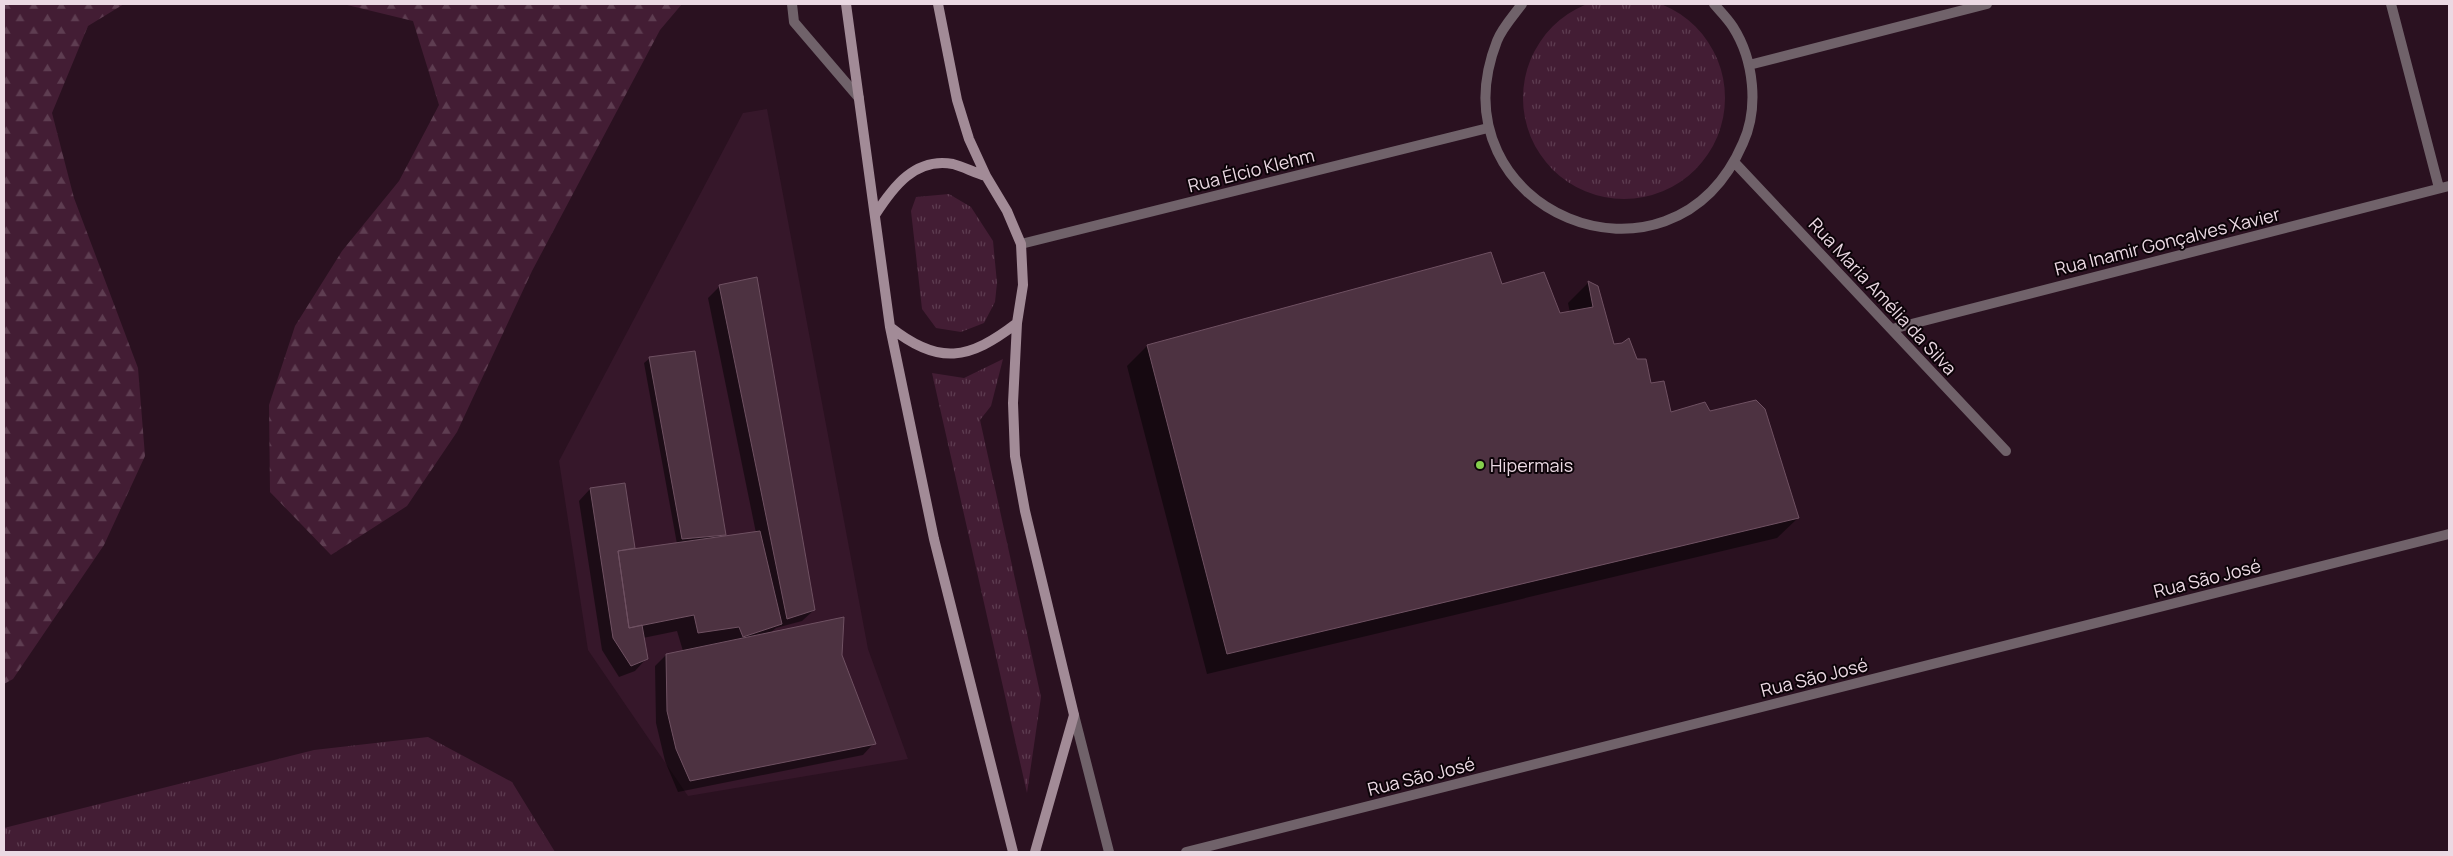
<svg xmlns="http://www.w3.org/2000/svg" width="2453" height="856" viewBox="0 0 2453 856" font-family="Manrope,sans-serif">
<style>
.built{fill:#36172a}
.grass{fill:url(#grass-tufts)}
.forest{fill:url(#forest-firs)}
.shadow{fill:#0007}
.building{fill:#4d3241;stroke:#6f5162}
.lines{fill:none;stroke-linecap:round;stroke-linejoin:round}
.minor{stroke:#70626a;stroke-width:10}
.secondary{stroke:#a28b97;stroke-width:10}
.poi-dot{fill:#85cf4d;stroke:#0c0308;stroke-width:2}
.labels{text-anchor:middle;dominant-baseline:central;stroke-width:4;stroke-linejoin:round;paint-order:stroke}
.street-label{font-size:18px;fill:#ebd9e3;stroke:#0c0308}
.poi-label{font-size:18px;fill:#ebd9e3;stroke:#0c0308;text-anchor:start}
</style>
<defs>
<pattern id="grass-tufts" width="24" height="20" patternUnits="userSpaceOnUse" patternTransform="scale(1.25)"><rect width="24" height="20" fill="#431d34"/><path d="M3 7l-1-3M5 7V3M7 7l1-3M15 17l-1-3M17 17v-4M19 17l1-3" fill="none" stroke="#5e3d51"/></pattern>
<pattern id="forest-firs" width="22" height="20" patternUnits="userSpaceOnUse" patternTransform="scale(1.25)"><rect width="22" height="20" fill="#431d34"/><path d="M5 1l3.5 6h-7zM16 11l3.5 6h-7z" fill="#5e3d51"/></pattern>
</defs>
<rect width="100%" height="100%" fill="#2a1120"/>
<path class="built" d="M767,109L868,649L908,759L688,796L588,650L559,461L743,113Z"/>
<path class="grass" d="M1523 98a101 101 0 1 1 202 0a101 101 0 1 1-202 0Z
M949,194L971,207L993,241L997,283L995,302L984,323L961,332L936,328L922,309L911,211L916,197Z
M1003,359L991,406L980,420L1041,697L1027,793L932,373L964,378Z
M428,737L512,782L555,852H4V828L314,750Z"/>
<path class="forest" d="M4,4H124L88,26L52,113L74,198L138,368L145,456L104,545L13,679L4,684Z
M343,4H682L660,30L532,271L457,432L407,506L331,555L270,492L269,405L295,326L342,251L399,181L439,105L413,21Z"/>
<path class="shadow" d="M1588,283L1597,287L1613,346L1636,360L1670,413H1710L1798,518L1777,538L1207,674L1127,366L1147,346L1502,285L1559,315L1570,313L1568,303Z
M720,286L814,610L802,621L776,628L770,633L841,655L874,743L863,755L678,792L665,761L656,723L655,666L666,655L683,651L677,631L643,638L646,659L635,671L619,677L602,650L579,501L590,489L634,548L631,551L677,544L644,363L650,358L725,534L721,538L756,533L708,298Z"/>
<path class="building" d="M1491,252L1502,284L1544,272L1560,313L1593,307L1588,281L1598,286L1614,344L1622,343L1629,338L1637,359H1646L1651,383L1664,381L1671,412L1705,402L1710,411L1756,400L1765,409L1799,518L1227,654L1147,345Z
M757,277L815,610L787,619L719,285Z
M695,351L726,535L682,539L649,357Z
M625,483L635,548L618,551L629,628L642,625L648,659L631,666L613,638L590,488Z
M760,531L782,624L743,637L739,627L698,633L694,615L629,628L618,551Z
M844,617L842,655L876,744L690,781L676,749L667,711L666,654Z"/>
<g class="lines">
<path class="minor" d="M792,4L794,22L859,98
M1522,4C1514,15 1502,28 1497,41C1431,210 1671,310 1743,143C1759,108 1754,60 1733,27C1728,19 1720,11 1714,4
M2391,4L2439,188
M1749,65L1987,4
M1735,163L2006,451
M1021,244L1488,128
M1892,329L2449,186
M1074,715L1109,852
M1186,852L2449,534"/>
<path class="secondary" d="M846,4L890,327L934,539L1013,852
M938,4L957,100L969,139L986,176L1007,211L1021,244L1023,285L1017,323L1013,403L1015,456L1025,511L1074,715L1035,852
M875,215C893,187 915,157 953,164C964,167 975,173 986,176
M890,327C939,366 969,360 1017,323"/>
</g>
<circle class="poi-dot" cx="1480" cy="465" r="5"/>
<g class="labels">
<g class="street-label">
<text transform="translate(1251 170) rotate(-14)">Rua Élcio Klehm</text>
<text transform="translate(2167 241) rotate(-14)">Rua Inamir Gonçalves Xavier</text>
<text transform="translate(1883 296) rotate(47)">Rua Maria Amélia da Silva</text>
<text transform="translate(2207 578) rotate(-14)">Rua São José</text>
<text transform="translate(1814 677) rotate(-14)">Rua São José</text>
<text transform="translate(1421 776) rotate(-14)">Rua São José</text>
</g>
<g class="poi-label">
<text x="1490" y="465">Hipermais</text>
</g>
</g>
<rect width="2453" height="856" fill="none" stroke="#ebd9e3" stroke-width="10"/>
</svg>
